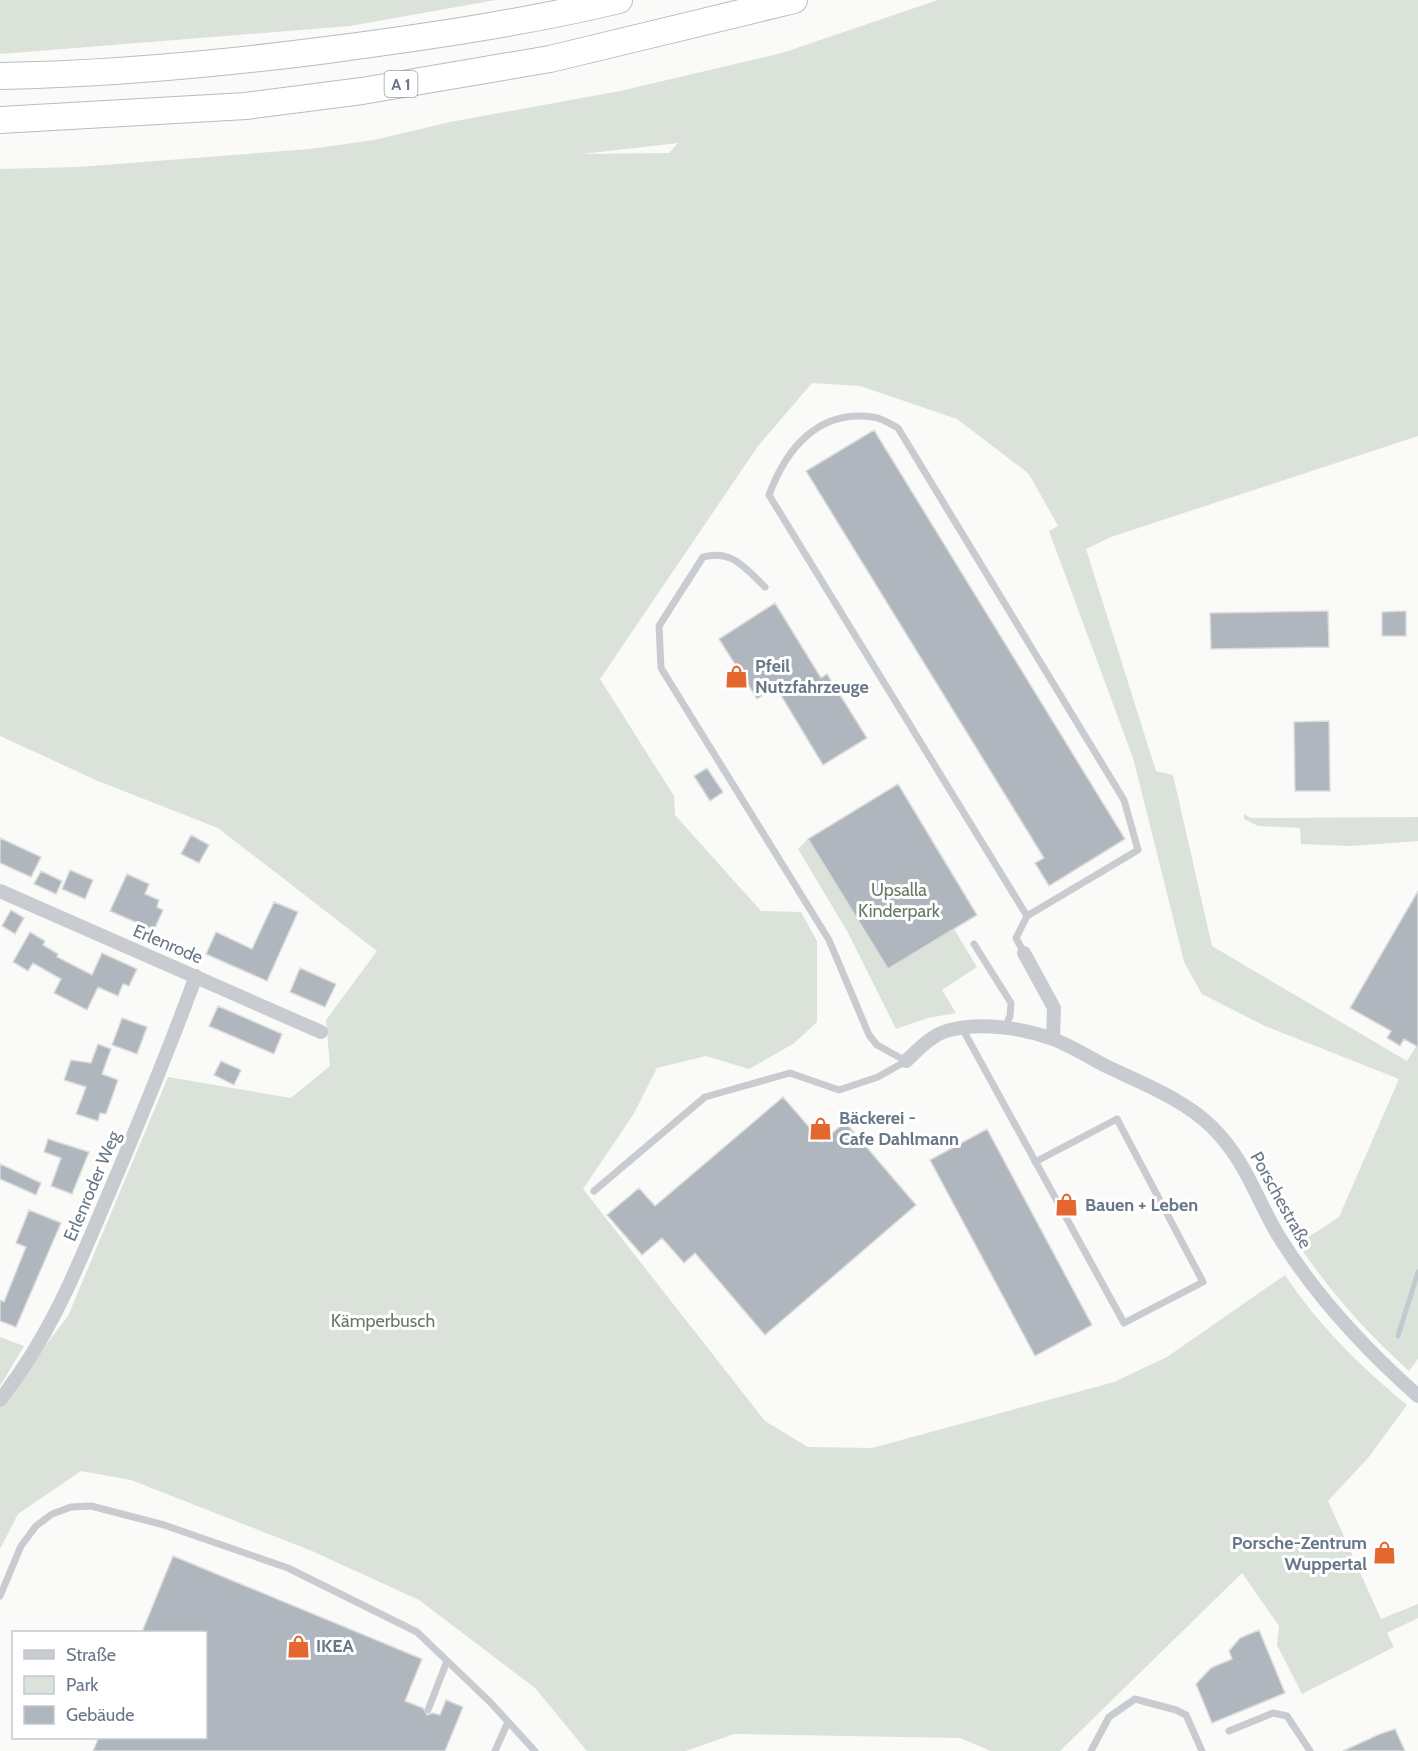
<svg xmlns="http://www.w3.org/2000/svg" width="1418" height="1751" viewBox="0 0 1418 1751" font-family="Cabin,sans-serif">
<style>
.green{fill:#dbe2d9;fill-rule:evenodd}
.lines{fill:none;stroke-linecap:round;stroke-linejoin:round}
.stream{stroke:#c1cacf;stroke-width:5}
.building{fill:#afb6bd;stroke:#dcdcda;stroke-width:1.5}
.highway-casing{stroke:#b9bcc0;stroke-width:28}
.lane{stroke:#c8cbcf;stroke-width:7}
.street{stroke:#c8cbcf;stroke-width:14}
.highway{stroke:#fff;stroke-width:26}
.labels{text-anchor:middle;dominant-baseline:central;stroke-width:6;stroke-linejoin:round;paint-order:stroke}
.shield{fill:#fff;stroke:#96a0ac;stroke-width:1.5}
.shield-label{font-size:16px;font-weight:bold;fill:#697889}
.poi-label{font-size:18px;font-weight:bold;fill:#697889;stroke:#fff;text-anchor:start}
.park-label{font-size:18px;fill:#667a64;stroke:#fff}
.street-label{font-size:18px;fill:#697889;stroke:#fff}
</style>
<rect width="100%" height="100%" fill="#fafaf8"/>
<path class="green" d="M0,0H496L350,26L0,54Z
M938,0H1418V436L1111,537L1086,549L1156,771L1173,775L1212,946L1407,1061L1418,1043V1359L1409,1371C1366,1332 1330,1292 1298,1244L1339,1217L1399,1079L1265,1026L1202,994L1184,962L1133,758L1049,531L1058,526L1029,474L957,419L860,386L812,383L758,446L600,679L674,796L675,815L761,911L801,912L817,941V1022L793,1044L749,1069L706,1056L657,1068L633,1115L583,1189L765,1421L808,1447L872,1448L1114,1382L1167,1357L1285,1275C1319,1326 1360,1366 1407,1405L1368,1458L1328,1501L1381,1619L1418,1604V1618L1387,1633L1394,1647L1302,1694L1277,1645L1279,1626L1242,1573L1060,1751H991L960,1738L734,1734L686,1751H587L535,1688L419,1600L312,1551L131,1480L81,1471L18,1514L0,1549V1405L68,1316L168,1077L291,1098L330,1066L326,1020L377,951L218,828L98,781L0,736V169L79,167L310,149L374,140L450,122L620,91L782,53ZM678,143L669,153L582,154Z
M898,785L977,915L954,929L977,967L942,990L956,1013L928,1018L896,1029L847,931L798,849L808,839Z
M1244,814L1251,818L1418,817V841L1351,846L1301,844L1300,828L1258,826L1244,819Z
M0,1337L24,1346L0,1386Z"/>
<g class="lines">
<path class="stream" d="M1398,1336L1418,1272"/>
</g>
<path class="building" d="M874,430L1125,839L1049,886L1035,863L1044,858L806,471Z
M775,603L821,678L827,674L867,738L823,765L776,687L757,699L719,639Z
M1328,611L1329,647L1211,649L1210,613Z
M1406,611V636H1382V612Z
M1329,721L1330,791H1295L1294,722Z
M707,768L723,792L710,801L694,776Z
M898,784L977,915L888,969L808,839Z
M191,835L209,845L199,863L181,854Z
M0,838L41,857L31,877L0,863Z
M70,870L93,880L85,899L62,889Z
M41,871L62,881L56,894L34,884Z
M127,874L149,884L145,894L159,900L157,907L163,910L154,930L110,911Z
M1418,891V1047L1404,1039L1400,1046L1387,1038L1391,1031L1350,1008Z
M274,902L298,912L267,981L206,954L216,932L252,949Z
M11,910L24,918L15,934L2,926Z
M30,932L45,941L43,945L58,954L57,957L92,975L102,953L137,969L129,986L123,984L118,996L98,987L87,1010L54,993L61,979L33,963L28,971L13,962Z
M300,968L336,984L325,1007L290,992Z
M218,1006L282,1034L274,1054L209,1026Z
M122,1018L147,1027L137,1054L112,1045Z
M98,1044L111,1049L102,1074L118,1080L106,1114L100,1113L98,1121L76,1114L86,1087L64,1080L71,1060L91,1063Z
M221,1061L241,1070L234,1085L214,1075Z
M783,1097L822,1142L845,1122L916,1205L765,1335L695,1253L684,1263L662,1238L642,1255L607,1215L639,1188L655,1206Z
M987,1129L1092,1325L1035,1356L930,1160Z
M48,1139L89,1152L72,1194L51,1186L61,1158L44,1152Z
M0,1164L41,1183L36,1195L0,1179Z
M29,1210L61,1223L16,1327L0,1321V1300L4,1302L26,1247L16,1243Z
M173,1556L422,1659L405,1701L423,1708L427,1715L433,1713L440,1715L446,1700L463,1707L445,1751H93L99,1737H206V1632H142Z
M1259,1630L1285,1693L1212,1723L1196,1684L1211,1668L1232,1659L1229,1651L1240,1638Z
M1395,1729L1405,1751H1343L1380,1734Z"/>
<g class="lines">
<defs>
<path id="highway" d="M0,76C110,74 218,64 327,50C425,37 523,23 619,0
M0,120L246,106L362,91L550,59L794,0"/>
</defs>
<use href="#highway" class="highway-casing"/>
<path class="lane" d="M765,587C745,568 732,549 703,557L659,626L661,668L829,940L869,1035L877,1045L906,1061
M974,944L1011,1003L1010,1016L1005,1027
M1024,953L1016,938L1027,916L769,495C786,449 818,409 873,417C882,418 891,424 898,428L1124,800L1138,850L1027,916
M962,1028L1124,1323L1203,1282L1117,1119L1035,1162
M594,1191L705,1097L790,1073L839,1090L878,1077L906,1061
M0,1596L21,1546L36,1526L52,1514L71,1507L91,1506L164,1525L288,1568L417,1632L490,1702L535,1751
M428,1710L447,1661
M1229,1731L1273,1713L1287,1716L1310,1751
M495,1751L508,1722
M1091,1751L1109,1717L1135,1699L1176,1710L1186,1715L1202,1751"/>
<path class="street" d="M0,891L321,1032
M1024,953L1054,1008L1053,1039
M906,1061C919,1049 932,1034 950,1030C982,1022 1023,1028 1053,1039C1071,1046 1089,1057 1106,1066C1141,1083 1184,1099 1212,1127C1246,1161 1255,1196 1278,1235C1316,1297 1364,1348 1418,1396
M0,1400C50,1336 75,1273 106,1200C138,1125 168,1052 196,976"/>
<use href="#highway" class="highway"/>
</g>
<defs>
<symbol id="shop-bare" viewBox="-9 -9 18 18"><path d="M-5-2.5h2.3a2.7 3.5 0 0 1 5.4 0H5L5.5 6h-11ZM-1.5-2.5h3a1.5 2.3 0 0 0-3 0Z" fill="#e3672f" stroke="#fff" stroke-width="2.5" paint-order="stroke"/></symbol>
</defs>
<g fill-rule="evenodd">
<use href="#shop-bare" x="720" y="660" width="33" height="33"/>
<use href="#shop-bare" x="804" y="1112" width="33" height="33"/>
<use href="#shop-bare" x="1050" y="1188" width="33" height="33"/>
<use href="#shop-bare" x="1368" y="1536" width="33" height="33"/>
<use href="#shop-bare" x="282" y="1630" width="33" height="33"/>
</g>
<g class="labels">
<rect class="shield" x="384.5" y="71" width="33" height="26" rx="4.5"/>
<g class="shield-label">
<text x="401" y="84">A 1</text>
</g>
<g class="poi-label">
<text x="755" y="666">Pfeil<tspan x="755" dy="21">Nutzfahrzeuge</tspan></text>
<text x="839" y="1118">Bäckerei -<tspan x="839" dy="21">Cafe Dahlmann</tspan></text>
<text x="1085" y="1205">Bauen + Leben</text>
<text x="1367" y="1543" text-anchor="end">Porsche-Zentrum<tspan x="1367" dy="21">Wuppertal</tspan></text>
<text x="316" y="1646">IKEA</text>
</g>
<g class="park-label">
<text x="899" y="890">Upsalla<tspan x="899" dy="21">Kinderpark</tspan></text>
<text x="383" y="1321">Kämperbusch</text>
</g>
<g class="street-label">
<text transform="translate(168 944) rotate(23)">Erlenrode</text>
<text transform="translate(92 1186) rotate(-67)">Erlenroder Weg</text>
<text transform="translate(1281 1200) rotate(61)">Porschestraße</text>
</g>
</g>
<rect x="12" y="1631" width="195" height="108" fill="#ffffff" stroke="#c3c9d0" stroke-width="1.5"/>
<rect x="24" y="1650" width="30" height="9" fill="#c8cbcf" stroke="#c3c9d0" stroke-width="1.5"/>
<text x="66" y="1661" font-size="18" fill="#697889">Straße</text>
<rect x="24" y="1676" width="30" height="18" fill="#dbe2d9" stroke="#c3c9d0" stroke-width="1.5"/>
<text x="66" y="1691" font-size="18" fill="#697889">Park</text>
<rect x="24" y="1706" width="30" height="18" fill="#afb6bd" stroke="#c3c9d0" stroke-width="1.5"/>
<text x="66" y="1721" font-size="18" fill="#697889">Gebäude</text>
</svg>
